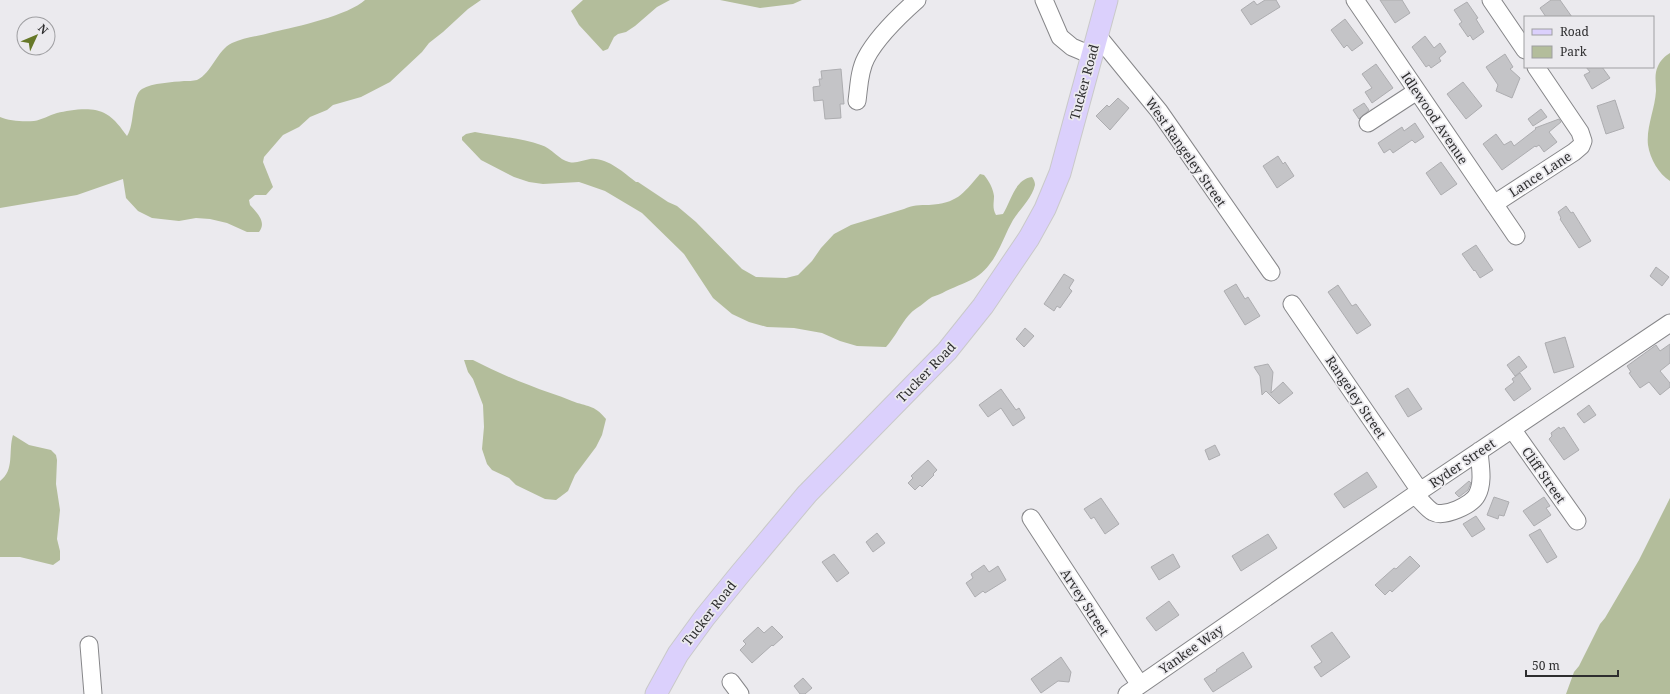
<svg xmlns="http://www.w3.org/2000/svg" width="1670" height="694" viewBox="0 0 1670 694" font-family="'Noto Serif',serif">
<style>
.green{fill:#b3bd9b}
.building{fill:#c4c4c7;stroke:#adadb0}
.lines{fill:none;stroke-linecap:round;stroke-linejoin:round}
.minor-casing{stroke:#868689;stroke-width:19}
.major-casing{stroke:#c9c9c9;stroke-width:23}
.minor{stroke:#fff;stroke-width:17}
.major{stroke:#dbd0fc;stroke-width:21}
.labels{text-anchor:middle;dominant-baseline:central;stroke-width:3.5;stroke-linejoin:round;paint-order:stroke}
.street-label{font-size:13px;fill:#2e2e2f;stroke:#ebeaee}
</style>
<rect width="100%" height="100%" fill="#ebeaee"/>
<path class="green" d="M365,0H481L468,9L443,32L429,43L422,52L390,82L361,97L333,105L327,110L310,117L299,127L283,135L264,157L263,162L273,187L266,195H255L249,200L250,205C257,213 267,222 259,232H247L227,223L210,219L196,218L179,221L152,218L138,211L126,198L123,179L77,195L0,208V117C9,121 24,122 34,121C42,120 49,115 57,113C71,110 93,106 106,114C115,119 121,128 127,136C135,125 131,96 142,89C152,83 173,82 184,81C188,81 193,81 197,80C212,73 217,50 232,43C245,37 260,36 273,32C296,27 349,15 365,0Z
M583,0H670L657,7L635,26L626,32L618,34L614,37L608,49L603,51L579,25L571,11Z
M720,0H802L793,4L760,8Z
M1670,53V181C1659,174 1650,159 1648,145C1646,127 1655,109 1656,91C1656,82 1654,74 1658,66C1660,61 1665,56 1670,53Z
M475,132C495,136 522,138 541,145C552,148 559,160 569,162C576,164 583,160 590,159C607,157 624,173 636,182H638L668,202L677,206L696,222L742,269L756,277L786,278L798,275L812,261L821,248L834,234L851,225L904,209C912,205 920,205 929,205C957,203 962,195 980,174L984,175C989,181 993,188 994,196C994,203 992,208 996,215L1003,214C1011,201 1015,179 1032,177C1034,180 1035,182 1035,185C1032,198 1020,209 1013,220C1002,239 998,260 979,275C970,282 956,286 946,291C941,294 937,295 932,297C927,300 922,305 917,308C904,316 896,337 886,347L857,346L840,341L822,333L794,328L767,327L749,322L732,314L713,298L684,254L642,213L605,191L585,184L579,182L543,184L529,182L514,177L481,160L462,140V137L466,134Z
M464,360H473C491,369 510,378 529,385C543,391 558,395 572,401C587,407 594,404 606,419L602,435L596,447L575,475L568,491L556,500L545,499L516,485L509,478L492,470L487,464L482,449L484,427L483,405L473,379L468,372Z
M13,435L29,445L51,450L56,455L57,460L56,484L60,510L57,539L60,551V560L53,565L20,557H0V481C15,470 8,451 13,435Z
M1670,498V694H1566L1574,672L1579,666L1600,624L1605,618L1639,560Z"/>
<path class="building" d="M1265,0H1276L1280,7L1251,25L1241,10L1254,1L1257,5Z
M1380,0H1402L1410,13L1395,23Z
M1551,0H1560L1572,17H1546L1540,8Z
M1467,2L1478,18L1476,19L1484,32L1473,40L1470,35L1468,37L1459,24L1462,22L1454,10Z
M1345,19L1363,43L1352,51L1347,45L1344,48L1331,30Z
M1425,36L1434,48L1440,43L1446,52L1439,58L1441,61L1431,68L1429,65L1426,67L1412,47Z
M1505,54L1513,67L1510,69L1520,78L1512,98L1496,91L1498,85L1486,67Z
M1376,64L1393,88L1372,103L1365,92L1372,88L1362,74Z
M1586,67H1602L1610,78L1592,89L1584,75L1590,72Z
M841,69L844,104H840L841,118L825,119L823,100L814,101L813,87L820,86L819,79H822L821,71Z
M1463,82L1482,106L1466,119L1447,94Z
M1118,98L1129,108L1110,130L1096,116L1107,105L1109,107Z
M1615,100L1624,128L1606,134L1597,106Z
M1364,103L1369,110L1359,119L1353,110Z
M1541,109L1547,117L1533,126L1528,119Z
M1559,119L1561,122L1549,132L1557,142L1544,152L1539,145L1536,147L1535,146L1502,170L1483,144L1496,134L1504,145L1511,141L1514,146L1536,129L1535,128Z
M1415,123L1424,137L1415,143L1412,140L1393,153L1390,149L1384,153L1378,143L1402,127L1404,131Z
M1278,156L1283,164L1285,162L1294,176L1277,188L1263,166Z
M1441,162L1457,184L1441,195L1426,173Z
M1566,206L1571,213L1573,212L1591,241L1579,248L1560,219L1561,218L1558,212Z
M1476,245L1493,270L1480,278L1475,270L1474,271L1462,254Z
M1656,267L1669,277L1662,286L1650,276Z
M1064,274L1074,280L1069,288L1072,291L1060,308L1057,306L1054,311L1044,304Z
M1236,284L1245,299L1248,297L1260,316L1245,325L1224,291Z
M1338,285L1352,306L1356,304L1371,325L1357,334L1328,292Z
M1025,328L1034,336L1024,347L1016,339Z
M1565,337L1574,367L1554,373L1545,343Z
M1670,344V363L1660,371L1670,383V387L1660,395L1649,382L1640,388L1629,373L1631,372L1627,366L1656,345L1660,351Z
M1519,356L1527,367L1515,376L1507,365Z
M1268,364L1273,372L1271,393L1283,382L1293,393L1279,404L1266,391L1262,395L1260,376L1254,367Z
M1520,373L1531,389L1514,401L1505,389L1514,382L1512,379Z
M1408,388L1422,409L1408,417L1395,396Z
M1001,389L1016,410L1019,408L1025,418L1013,426L1001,408L988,417L979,405Z
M1589,405L1596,415L1584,423L1577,414Z
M1559,427L1560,429L1564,427L1579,450L1564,460L1549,439L1552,436L1551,433Z
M1215,445L1220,455L1209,460L1205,450Z
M928,460L937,470L933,474L934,475L922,487L920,485L915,490L908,483L913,478L911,476Z
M1367,472L1377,487L1344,508L1334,494Z
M1469,481L1471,483L1468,490L1459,497L1455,493Z
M1494,497L1509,502L1504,516L1499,515L1498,519L1487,515Z
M1544,497L1550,506L1546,508L1551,515L1534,526L1523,511Z
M1101,498L1119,524L1105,534L1094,517L1091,519L1084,509Z
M1476,516L1485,529L1472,537L1463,524Z
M1540,529L1557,557L1547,563L1529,535Z
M877,533L885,543L873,552L866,542Z
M1268,534L1277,548L1241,571L1232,556Z
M834,554L849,573L837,582L822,562Z
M1173,554L1180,567L1159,580L1151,567Z
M1410,556L1420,566L1392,592L1390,590L1385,595L1375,585L1394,568L1396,569Z
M984,565L989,572L998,566L1006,580L985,593L983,591L975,597L966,583L973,578L971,574Z
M1169,601L1179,615L1156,631L1146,618Z
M772,626L783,637L773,646L772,645L752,663L740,650L746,644L743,641L758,627L764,633Z
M1332,632L1350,657L1321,677L1314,667L1322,662L1311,646Z
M1243,652L1252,667L1213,692L1204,679L1217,671L1216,670Z
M1061,657L1071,672L1069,682L1058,681L1041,693L1031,679Z
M803,678L812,688L805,694H800L794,686Z"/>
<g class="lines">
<defs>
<path id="minor" d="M1044,0L1060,37L1072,47L1091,55
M1355,0L1516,236
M1491,0L1525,50
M1097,35L1159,111L1271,272
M857,101C859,87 859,71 866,58C876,39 900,15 917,0
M1368,123L1417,91
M1494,204L1574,152L1581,146L1583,141L1580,132L1536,67
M1292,304L1420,491
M1512,429L1577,521
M1415,495C1420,499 1427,509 1433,512C1444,518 1472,505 1477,495C1484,482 1480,465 1479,451
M1031,518L1140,685
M89,645L93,694
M731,682L740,694
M1127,694L1420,491L1670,323"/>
<path id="major" d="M656,694L678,654L705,617L740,574L807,494L947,351L983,306L1029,238L1045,209L1060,173L1107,0"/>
</defs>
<use href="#minor" class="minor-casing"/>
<use href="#major" class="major-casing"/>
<use href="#minor" class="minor"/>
<use href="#major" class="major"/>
</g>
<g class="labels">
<g class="street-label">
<text transform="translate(1084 82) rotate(-75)">Tucker Road</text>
<text transform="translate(1435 118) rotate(56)">Idlewood Avenue</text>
<text transform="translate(1186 152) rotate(55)">West Rangeley Street</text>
<text transform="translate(1540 174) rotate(-33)">Lance Lane</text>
<text transform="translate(926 372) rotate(-46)">Tucker Road</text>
<text transform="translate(1356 397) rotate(56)">Rangeley Street</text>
<text transform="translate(1462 463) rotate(-34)">Ryder Street</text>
<text transform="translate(1544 475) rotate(55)">Cliff Street</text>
<text transform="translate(1085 602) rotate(57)">Arvey Street</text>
<text transform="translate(709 613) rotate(-52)">Tucker Road</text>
<text transform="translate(1191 649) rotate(-35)">Yankee Way</text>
</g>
</g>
<rect x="1524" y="16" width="130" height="52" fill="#ebeaee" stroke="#9f9fa2"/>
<rect x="1532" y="29" width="20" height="6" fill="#dbd0fc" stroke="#9f9fa2"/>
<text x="1560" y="36" font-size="12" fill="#2e2e2f">Road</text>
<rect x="1532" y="46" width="20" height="12" fill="#b3bd9b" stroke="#9f9fa2"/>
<text x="1560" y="56" font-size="12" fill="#2e2e2f">Park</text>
<g transform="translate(36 36) rotate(46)"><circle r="19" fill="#ebeaee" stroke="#9f9fa2"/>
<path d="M0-3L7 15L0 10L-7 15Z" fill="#667828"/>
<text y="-6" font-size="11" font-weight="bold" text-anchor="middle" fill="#2e2e2f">N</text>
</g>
<path d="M1526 670v6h92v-6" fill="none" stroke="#2e2e2f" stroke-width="2"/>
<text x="1532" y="670" font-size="12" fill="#2e2e2f" stroke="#ebeaee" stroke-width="3" paint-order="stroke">50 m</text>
</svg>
